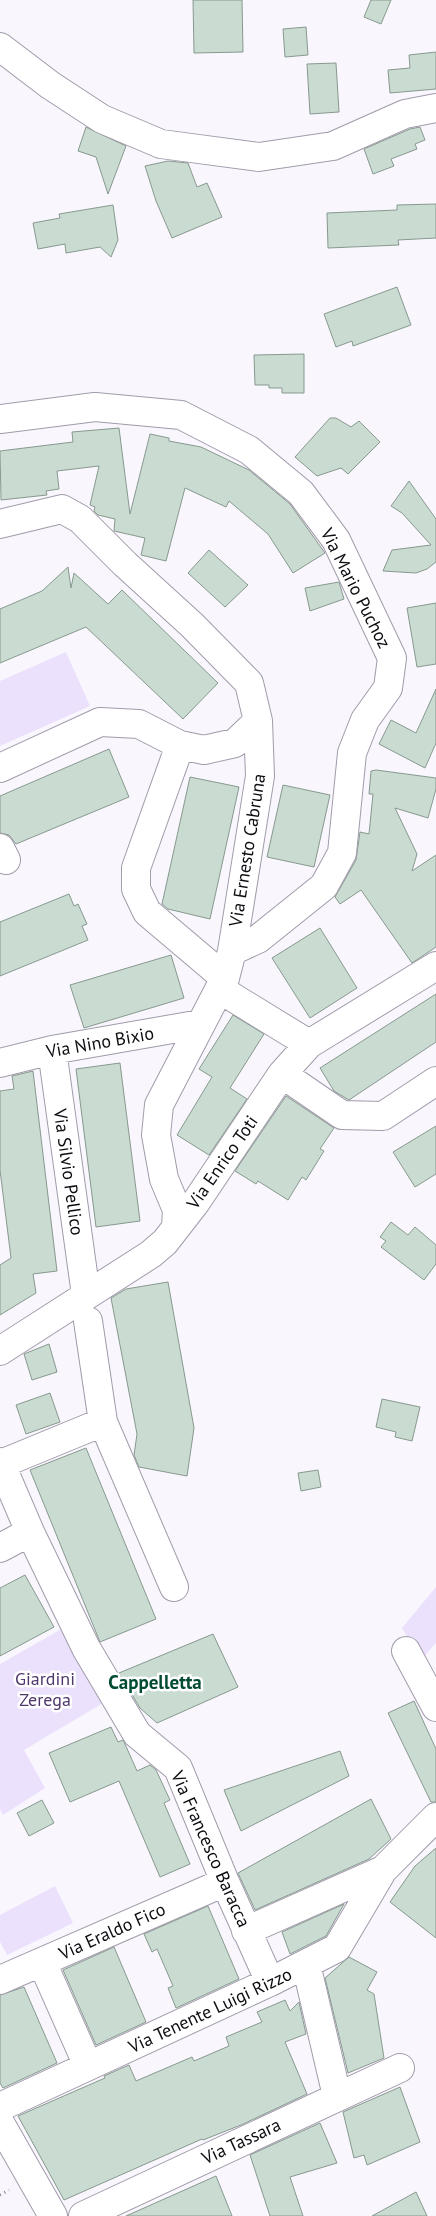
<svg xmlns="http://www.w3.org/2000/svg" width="436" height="2216" viewBox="0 0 436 2216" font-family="'PT Sans',sans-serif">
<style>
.green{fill:#ece1fd}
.building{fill:#cadcd2;stroke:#87998f}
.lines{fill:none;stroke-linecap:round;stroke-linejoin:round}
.minor-casing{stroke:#a19baa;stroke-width:30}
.major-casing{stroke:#a19baa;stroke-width:30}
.path{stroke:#88868c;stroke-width:3;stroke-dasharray:1 4;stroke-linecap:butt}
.minor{stroke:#fff;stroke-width:28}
.major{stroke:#fff;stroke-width:28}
.labels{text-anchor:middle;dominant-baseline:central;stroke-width:5;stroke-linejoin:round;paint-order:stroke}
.street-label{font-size:18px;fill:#0d0b10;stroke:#fff}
.park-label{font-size:18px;fill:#4e376a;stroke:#fff}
.neighbourhood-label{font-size:19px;font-weight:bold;fill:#004b31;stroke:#fff}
</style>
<rect width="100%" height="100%" fill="#f9f6fd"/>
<path class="green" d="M66,652L90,706L0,746V681Z
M436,1587V1643L422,1659L402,1628Z
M65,1627L103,1703L24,1750L45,1788L3,1815L0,1809V1664Z
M55,1886L73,1923L7,1955L0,1942V1915Z"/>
<path class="building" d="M193,0H242L243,52L194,53Z
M371,0H391L381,24L364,17Z
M306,27L308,55L285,57L283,29Z
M436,52V89L390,93L388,70L410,68L409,55Z
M336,63L339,112L310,114L307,64Z
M86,127L126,146L108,194L96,157L78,151Z
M420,127L425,140L415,144L417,149L391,159L394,166L373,174L364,149L410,129Z
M168,161L188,163L197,187L207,183L222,217L172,238L156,201L145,166Z
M436,204V238L398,240L399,245L328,248L327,213L397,210V205Z
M113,205L118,240L111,257L100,247L66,253L65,244L38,249L33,223L60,218L59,214Z
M397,287L411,325L353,346L352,341L336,347L324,314Z
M304,354V393H282V388H269V385H255L254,355Z
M330,418H336L351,427L359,421L380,442L348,474L341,468L317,476L295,457Z
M119,428L130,514L150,434L169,438V441L201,447L249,470L290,504L325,553L293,573L268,534L229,501L226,507L185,488L166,561L141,555L145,538L114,531L115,519L98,515L94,511L95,507L90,505L99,466L57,471L59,489L46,491L47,495L1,500L0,451L73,442L72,432Z
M409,481L436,519V562L427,569L416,573L383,571L392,550L431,545L402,513L391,506Z
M209,550L248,585L225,607L188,573Z
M68,567L71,588L74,573L108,604L122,590L218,683L183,719L86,627L0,663V609L42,591Z
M339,582L344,599L310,611L305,588Z
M436,603V664L417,667L407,608Z
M436,689V743L425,768L379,744L391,720L416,733Z
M109,749L129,797L16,844L9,835L0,833V796Z
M376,770L436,778V789L428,818L395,808L417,854L412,871L436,855V947L412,963L361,890L340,904L335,897L356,860L360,832L369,834L373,794H369L371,771Z
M190,777L239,787L210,919L168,909L162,904Z
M283,785L330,795L314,867L267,857Z
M69,894L74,906L78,904L87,924L82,926L88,940L0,976V922Z
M320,928L357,988L310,1018L272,958Z
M171,955L184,998L84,1028L70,985Z
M436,994V1042L349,1100L334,1091L320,1068Z
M233,1015L264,1034L230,1088L247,1099L209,1155L177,1135L212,1077L199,1069Z
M120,1063L140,1221L96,1227L76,1069Z
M33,1071L57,1271L33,1274L36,1293L0,1315V1265L11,1258L0,1170V1091L14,1089L12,1076Z
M286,1096L334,1128L320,1149L324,1151L306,1180L302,1177L288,1200L258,1181L256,1184L235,1171Z
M436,1126V1174L415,1187L393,1152Z
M391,1222L408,1235L415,1227L436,1245V1264L424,1280L381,1247L386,1241L380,1237Z
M168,1282L194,1428L187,1476L139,1467L134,1455L137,1434L111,1298L126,1289Z
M49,1344L57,1372L32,1380L24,1354Z
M50,1393L60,1422L26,1434L16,1405Z
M382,1399L420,1407L412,1441L395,1437L396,1432L376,1427Z
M86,1448L156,1619L100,1642L30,1470Z
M318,1470L321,1487L301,1491L298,1473Z
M25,1575L54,1627L0,1656V1588Z
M213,1634L238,1687L157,1723L140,1708L119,1673Z
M414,1701L436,1749V1802H431L388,1713Z
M111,1727L118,1742L123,1740L125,1744L137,1771L150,1765L156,1770L170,1800L164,1803L190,1864L160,1877L119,1781L70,1802L49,1753Z
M340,1751L349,1776L241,1831L224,1790Z
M371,1799L391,1839L369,1859L255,1910L238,1873Z
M42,1800L54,1823L29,1836L17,1813Z
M436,1848V1938L390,1902L415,1866Z
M344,1904L326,1936L290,1954L282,1932Z
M208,1906L239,1979L176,2008L168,1988L173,1986L157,1949L152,1952L144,1934Z
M114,1947L146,2022L96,2045L63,1970Z
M349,1957L377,1972L367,1990L374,1994L384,2058L348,2073L325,1978Z
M24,1987L57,2063L3,2088L0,2083V1995Z
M285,2000L290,2011L299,2002L306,2034L285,2042L307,2094L241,2125L203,2140L202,2139L64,2200L18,2116L105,2078L104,2076L129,2065L136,2081L192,2057L194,2061L229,2046L226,2037L262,2022L257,2012Z
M400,2087L420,2142L367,2165L364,2155L354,2158L343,2112Z
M320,2123L337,2163L290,2177L303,2216H270L250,2155Z
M216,2176L232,2216H126Z
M416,2192L427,2216H372Z"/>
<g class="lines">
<defs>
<path id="minor" d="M0,47L50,85L102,119L161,144L259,157L333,146L405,114L436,108
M0,419L95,407L181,415L249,450L301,493L336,540L392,658L388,688L365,720L352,753L342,853L324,886L258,939L232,951
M0,524L62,509L80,519L125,564L192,625L249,683L258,721L260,776L232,951L225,978L159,1105L156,1135L164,1179L177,1210L176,1227
M180,745L136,868V889L147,912L225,978
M0,768L100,722L139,724L180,745L204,750L235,743L258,721
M0,848L6,860
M221,990L309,1044
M52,1050L86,1295
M0,1063L52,1050L201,1024
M282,1074L342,1115L383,1116L436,1081
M0,1351L151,1254L165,1242L196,1202L282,1074L309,1044L436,966
M103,1422L174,1587
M0,1462L30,1532L86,1648L137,1734L178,1768L225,1882L270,1982
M1,1464L103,1422L88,1321
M0,1548L30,1532
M406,1651L436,1707
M246,1931L383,1870
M42,1962L88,2066
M306,1964L337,2096
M0,1980L225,1882
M0,2107L270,1982L337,1948L383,1870L436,1817
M83,2216L400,2068"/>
<path id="major" d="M0,2123L53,2216"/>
</defs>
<use href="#minor" class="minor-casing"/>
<use href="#major" class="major-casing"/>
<path class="path" d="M0,2195L9,2190"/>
<use href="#minor" class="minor"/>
<use href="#major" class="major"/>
</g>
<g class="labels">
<g class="street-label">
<text transform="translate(356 588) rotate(63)">Via Mario Puchoz</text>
<text transform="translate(247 850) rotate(-81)">Via Ernesto Cabruna</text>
<text transform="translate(100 1042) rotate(-10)">Via Nino Bixio</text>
<text transform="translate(222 1162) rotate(-55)">Via Enrico Toti</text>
<text transform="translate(69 1172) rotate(82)">Via Silvio Pellico</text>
<text transform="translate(211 1849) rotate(66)">Via Francesco Baracca</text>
<text transform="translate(112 1931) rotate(-24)">Via Eraldo Fico</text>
<text transform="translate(210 2010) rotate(-25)">Via Tenente Luigi Rizzo</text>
<text transform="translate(241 2141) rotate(-25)">Via Tassara</text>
</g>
<g class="park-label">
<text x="45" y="1678">Giardini<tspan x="45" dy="21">Zerega</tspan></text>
</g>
<g class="neighbourhood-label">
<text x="155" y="1682">Cappelletta</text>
</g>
</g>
</svg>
